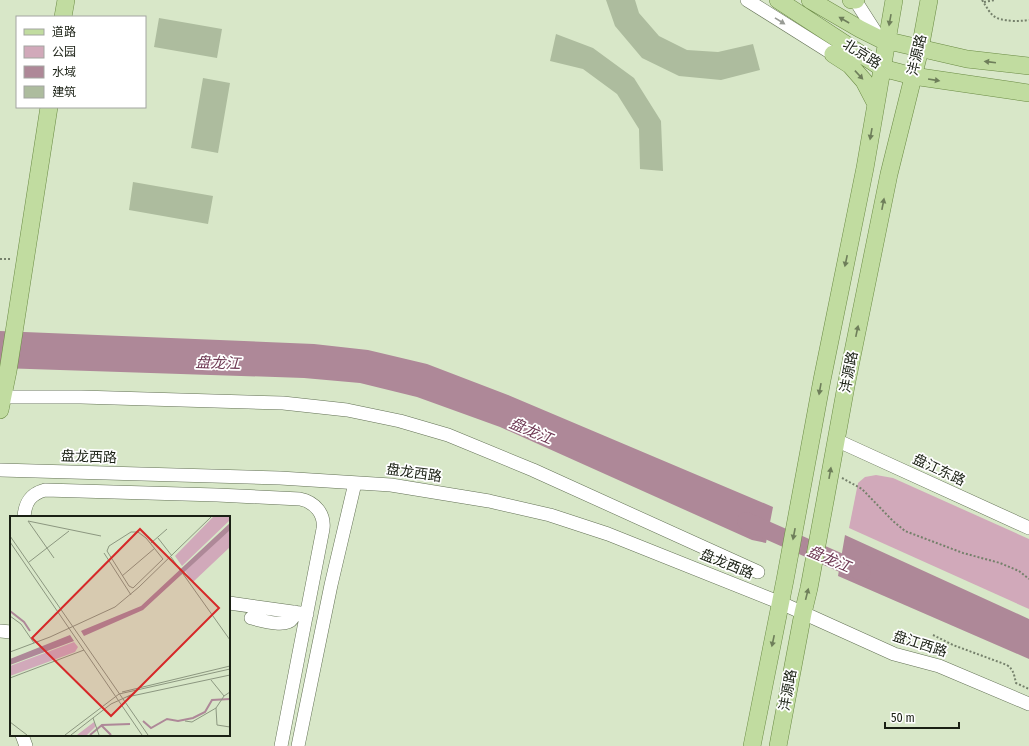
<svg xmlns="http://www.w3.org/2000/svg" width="1029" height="746" viewBox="0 0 1029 746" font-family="'Fira Sans Condensed','Noto Sans SC',sans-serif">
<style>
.green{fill:#d1a9ba}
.water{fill:#ae8898}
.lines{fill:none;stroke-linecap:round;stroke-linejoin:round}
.river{stroke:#ae8898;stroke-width:18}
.building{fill:#adbc9e}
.minor-casing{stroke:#637155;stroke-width:14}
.major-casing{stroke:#6b8b45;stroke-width:18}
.path{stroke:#75806b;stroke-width:2;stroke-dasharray:2 2;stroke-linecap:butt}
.minor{stroke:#fff;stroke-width:13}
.major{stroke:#c1dca0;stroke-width:17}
.oneway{fill:#6e7e5a}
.oneway2{fill:#989b95}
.labels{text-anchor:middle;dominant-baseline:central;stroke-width:3.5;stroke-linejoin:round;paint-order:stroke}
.street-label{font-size:14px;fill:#1a2014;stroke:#fff}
.water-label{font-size:15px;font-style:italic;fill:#6f3a54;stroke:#fff}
.inset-river{fill:none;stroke:#ae8898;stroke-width:2}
.inset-road{fill:none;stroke:#8c9780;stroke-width:1}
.view{fill:#d62828;fill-opacity:0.15;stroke:#d62828;stroke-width:2}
.inset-edge{fill:none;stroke:#1a2014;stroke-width:2}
</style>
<rect width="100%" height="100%" fill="#d8e7c8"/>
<path class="green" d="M876,475L893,478L1029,539V609L849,528L858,483L865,477Z"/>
<path class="water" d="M0,331L314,344L368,350L427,364L508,395L773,507L766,543L752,540L500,427L417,397L360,383L304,378L0,368Z
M845,535L1029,619V659L838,576Z"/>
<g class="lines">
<path class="river" d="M746,521L862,572"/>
</g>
<path class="building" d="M606,0H635L639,13L659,36L687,50L718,52L753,44L760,70L721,80L679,76L642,58L615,26Z
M159,18L222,29L217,58L154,47Z
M556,34L593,48L634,78L661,121L663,171L640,169L639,129L617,94L583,69L550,61Z
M203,78L230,83L218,153L191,148Z
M133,182L213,196L208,224L129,210Z"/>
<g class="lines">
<defs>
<path id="minor" d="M747,0L833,54L842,55
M855,0L880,39
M0,397H81L283,403L347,410L400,421L448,435L533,470L758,572
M836,440L1029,528
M0,470L280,478L391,485L489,501L550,515L608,534L781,603L894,654L939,666L1029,704
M24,517C25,503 30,494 45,490L217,495L300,499C315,502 325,514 323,529L281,746
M229,603L307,614
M251,618C260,620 286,628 292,619C294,617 294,615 295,612
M0,631L11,632
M22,735L26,746
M298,746L331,585L355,483"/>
<path id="major" d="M778,0L882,68L913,76L1029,93
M810,0L860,29L880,39L967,59L1029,66
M851,0H856
M63,17L66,0
M833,54L850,65L864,81L876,104
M0,410L8,371L49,107
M752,746L785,580L822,380L865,168L894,0
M778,746L803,613L809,588L826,496L846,386L889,174L920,49L929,0"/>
</defs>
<use href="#minor" class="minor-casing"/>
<use href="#major" class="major-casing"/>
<path class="path" d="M982,0C993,17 992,19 1013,21C1018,21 1023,21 1029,20
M984,2L995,0
M0,259H12
M842,478L862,489L893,521L905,531L963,553L1000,563L1019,571L1029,579
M933,635L953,645L1007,665C1014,670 1014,675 1016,683L1029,689"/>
<use href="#minor" class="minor"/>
<use href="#major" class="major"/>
</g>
<defs><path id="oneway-solid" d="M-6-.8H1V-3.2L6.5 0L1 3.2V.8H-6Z"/></defs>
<g class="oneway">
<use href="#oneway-solid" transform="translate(844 20) rotate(-150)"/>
<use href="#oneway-solid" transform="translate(890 20) rotate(100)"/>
<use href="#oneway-solid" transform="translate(990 62) rotate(-173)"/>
<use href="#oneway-solid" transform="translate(859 75) rotate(47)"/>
<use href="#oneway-solid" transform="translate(934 80) rotate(9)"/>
<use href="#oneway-solid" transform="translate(871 134) rotate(100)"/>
<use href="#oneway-solid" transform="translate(883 204) rotate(-79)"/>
<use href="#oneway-solid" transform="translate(846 261) rotate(102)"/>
<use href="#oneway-solid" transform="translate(857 331) rotate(-78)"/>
<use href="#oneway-solid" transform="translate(820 389) rotate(100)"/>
<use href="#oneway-solid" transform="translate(830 473) rotate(-80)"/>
<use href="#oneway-solid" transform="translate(794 534) rotate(101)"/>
<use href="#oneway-solid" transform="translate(807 594) rotate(-76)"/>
<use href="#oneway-solid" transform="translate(773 641) rotate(102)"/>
</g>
<use class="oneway2" href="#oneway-solid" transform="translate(780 21) rotate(32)"/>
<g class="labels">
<g class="street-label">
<text transform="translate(862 54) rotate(32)">北京路</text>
<text transform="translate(917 55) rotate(-77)">沣源路</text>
<text transform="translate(849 372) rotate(-79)">沣源路</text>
<text transform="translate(89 457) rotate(2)">盘龙西路</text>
<text transform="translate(939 470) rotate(25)">盘江东路</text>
<text transform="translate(414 473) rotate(8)">盘龙西路</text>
<text transform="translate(727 564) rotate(22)">盘龙西路</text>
<text transform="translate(920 644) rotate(18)">盘江西路</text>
<text transform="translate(788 690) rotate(-80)">沣源路</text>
</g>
<g class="water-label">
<text transform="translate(218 363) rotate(2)">盘龙江</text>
<text transform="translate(531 431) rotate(23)">盘龙江</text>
<text transform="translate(829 559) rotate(23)">盘龙江</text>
</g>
</g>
<g transform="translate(10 516)">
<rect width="220" height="220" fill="#d8e7c8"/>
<path d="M203,1H220V4L172,50L165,40ZM220,13V31L183,66L175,55ZM64,126L68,131L65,136L0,160V150ZM84,206L86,210L77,219H67Z" fill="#d1a9ba"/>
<path d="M220,7V14L133,94L74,120L71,115L73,114L131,90ZM60,119L64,125L0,149V143Z" fill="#ae8898"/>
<path class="inset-river" d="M0,95L14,106L20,115M133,205L141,212L157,203L168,205L183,202L195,196L202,184L220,183M92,210L101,219M80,219L92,209L120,208"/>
<path class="inset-road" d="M121,16H128L136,22L153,43L123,72L119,70L97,35L99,30ZM0,20L138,219M148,22L162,40M0,26L132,219M141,27L157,13M94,37L121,79M161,41L220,124M44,42L18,5L91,20M19,46L59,15M112,60L145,32M0,100L11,108L24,127M0,136L40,121L105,91L129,71L201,1M0,162L74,134M201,164L214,180M112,176L220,150M220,176L214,180L206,192L207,209L220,211M117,181L220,159M83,202L89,219M175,205L182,206L206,192M0,206L17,219M55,219L109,178L220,153M61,219L101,188L125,177"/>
<path class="view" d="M130,13L209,92L101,200L22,122Z"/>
<rect width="220" height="220" class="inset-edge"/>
</g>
<rect x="16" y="16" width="130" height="92" fill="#ffffff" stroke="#a3a6a1"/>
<rect x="24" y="29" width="20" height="6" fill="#c1dca0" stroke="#a3a6a1"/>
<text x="52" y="36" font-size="12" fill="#1a2014">道路</text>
<rect x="24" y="46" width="20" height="12" fill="#d1a9ba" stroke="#a3a6a1"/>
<text x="52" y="56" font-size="12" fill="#1a2014">公园</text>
<rect x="24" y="66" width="20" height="12" fill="#ae8898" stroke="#a3a6a1"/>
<text x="52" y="76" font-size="12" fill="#1a2014">水域</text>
<rect x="24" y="86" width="20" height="12" fill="#adbc9e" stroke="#a3a6a1"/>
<text x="52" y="96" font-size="12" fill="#1a2014">建筑</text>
<path d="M885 722v6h74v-6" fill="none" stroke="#1a2014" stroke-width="2"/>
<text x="891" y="722" font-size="12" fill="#1a2014" stroke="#ffffff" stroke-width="3" paint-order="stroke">50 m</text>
</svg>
